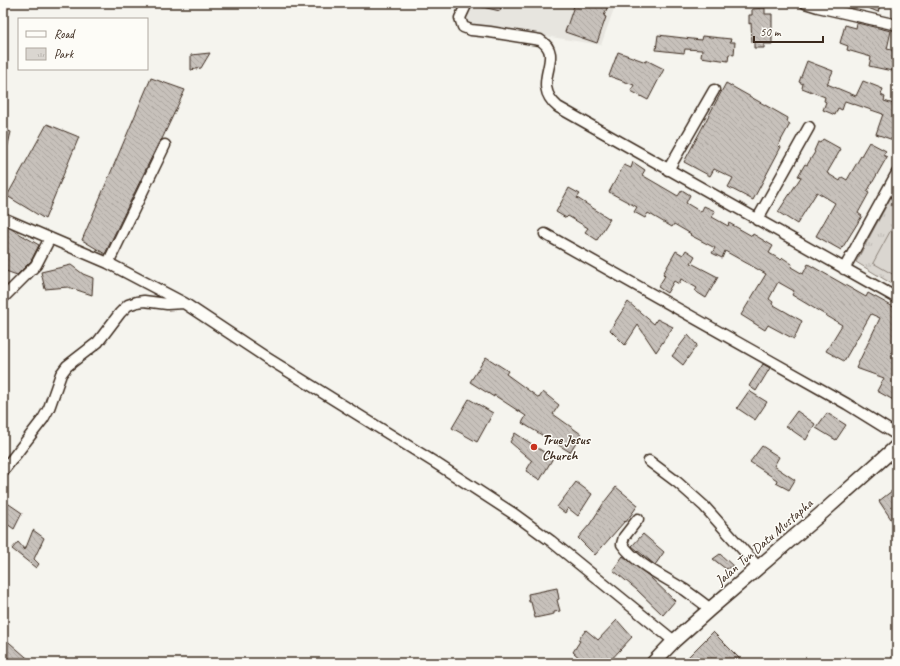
<svg xmlns="http://www.w3.org/2000/svg" width="900" height="666" viewBox="0 0 900 666" font-family="Caveat,sans-serif">
<style>
.built{fill:#e7e5df}
.park{fill:url(#park-tufts);stroke:#8a8077}
.pitch{fill:#dad6d0;stroke:#8a8077}
.building{fill:url(#building-back-hatch);stroke:#3b2a1e}
.lines{fill:none;stroke-linecap:round;stroke-linejoin:round}
.minor-casing{stroke:#3b2a1e;stroke-width:13}
.major-casing{stroke:#3b2a1e;stroke-width:16}
.minor{stroke:#fdfcf7;stroke-width:10}
.major{stroke:#fdfcf7;stroke-width:13}
.poi-dot{fill:#c8321e;stroke:#fdfcf7;stroke-width:1.5}
.labels{text-anchor:middle;dominant-baseline:central;stroke-width:3;stroke-linejoin:round;paint-order:stroke}
.poi-label{font-size:14px;font-weight:bold;fill:#3b2a1e;stroke:#fdfcf7;text-anchor:start}
.street-label{font-size:14px;fill:#3b2a1e;stroke:#fdfcf7}
</style>
<defs>
<pattern id="park-tufts" width="24" height="20" patternUnits="userSpaceOnUse"><rect width="24" height="20" fill="#dad6d0"/><path d="M3 7l-1-3M5 7V3M7 7l1-3M15 17l-1-3M17 17v-4M19 17l1-3" fill="none" stroke="#bcb8b2"/></pattern>
<pattern id="building-back-hatch" width="6" height="6" patternUnits="userSpaceOnUse"><rect width="6" height="6" fill="#c7c1bb"/><path d="M-1 5l2 2M0 0l6 6M5-1l2 2" fill="none" stroke="#aca6a0"/></pattern>
</defs>
<rect width="100%" height="100%" fill="#f5f4ee"/>
<filter id="ink" filterUnits="userSpaceOnUse"><feTurbulence type="fractalNoise" baseFrequency=".025" numOctaves="2"/><feDisplacementMap in="SourceGraphic" scale="8" xChannelSelector="R" yChannelSelector="G"/><feConvolveMatrix kernelMatrix="1 2 1 2 8 2 1 2 1" color-interpolation-filters="sRGB"/></filter>
<g filter="url(#ink)">
<path class="built" d="M473,3H616L601,45L465,23Z"/>
<path class="park" d="M897,186V287L856,262Z"/>
<path class="pitch" d="M892,228L897,231V270L894,275L873,263Z"/>
<path class="building" d="M478,3H502L500,11L478,6Z
M575,3H609L604,16L606,17L597,43L565,32Z
M856,3H881L878,12Z
M765,8V14H772V44H764V48H754V42H752L751,23L749,24V15H752V9Z
M857,23L891,31L887,49L897,51L895,66H894L892,71L869,66L871,57L847,50L848,46L840,43L845,25L856,28Z
M658,35L701,40L702,36L731,39L730,42H735L734,55L729,54L728,61L701,57L702,50L685,49L684,53L656,50Z
M618,52L646,62V60L664,69L648,100L631,91L634,85L609,76Z
M210,53L201,68L191,70V55Z
M807,61L833,71L827,84L856,96L863,81L883,89L881,95L885,97L884,101L897,105L896,141L876,134L883,114L845,101L842,110L838,108L835,115L823,110L826,102L824,101L825,97L802,88L803,84L799,82Z
M151,78L185,90L162,139L159,142L105,254L82,240Z
M726,83L788,118L787,122L790,124L778,146L781,147L753,200L728,187L733,178L714,169L710,176L684,162Z
M47,124L79,137L45,219L7,196Z
M3,129L11,132L6,153H3Z
M823,139L841,149L827,173L840,181L842,177L847,180L869,142L886,151L883,155L887,157L867,192L869,193L858,213L862,216L841,250L816,236L835,203L817,192L797,224L778,212L801,177L798,176L805,164L807,165L815,152L814,151L818,142L820,143Z
M633,162L645,170L642,175L678,196L682,190L690,195L686,203L701,212L704,206L715,211L712,217L728,226L729,223L752,236L753,234L773,246L769,253L781,260L783,258L792,264L791,267L803,274L808,264L866,297L868,293L897,309V402L877,391L884,378L856,368L880,318L871,314L844,361L826,351L842,325L792,295L794,291L778,282L769,299L773,302L772,304L802,321L794,339L768,325L765,330L741,315L766,274L725,251L722,258L712,253L715,248L690,235L691,234L674,224L672,227L648,213L645,218L634,212L637,207L609,192L624,165L631,168Z
M569,188L580,194L577,198L610,219L597,240L585,232L588,228L568,216L566,218L556,212Z
M6,226L39,245L31,261L17,275L3,270V228Z
M686,250L695,256L691,263L718,277L706,298L695,291L697,288L681,279L679,284L674,281L667,293L658,287L665,276L663,274L676,251L683,255Z
M71,265L83,274L93,278L92,295L68,287L45,289L41,272Z
M628,302L654,324L657,319L673,327L656,352L638,325L625,345L610,330Z
M688,335L697,345L683,365L672,356Z
M486,357L508,371L506,374L539,398L543,392L559,405L553,414L581,434L570,452L522,423L526,416L494,395V397L470,382Z
M763,364L770,368L756,391L749,386Z
M749,391L767,402L755,420L737,408Z
M469,399L493,413L477,442L452,428Z
M797,411L815,424L806,440L786,426Z
M827,413L846,425L836,440L816,428Z
M515,433L553,458L540,480L526,471L532,461L510,442Z
M762,446L779,457L774,466L795,480L789,490L776,483L777,480L750,462Z
M576,482L592,494L578,516L568,508L565,513L557,507Z
M616,487L638,505L626,522L625,521L595,555L578,538L590,524L605,501Z
M897,487V528L879,501Z
M3,500L22,513L14,529L3,521Z
M33,530L44,538L34,559L39,564L36,568L12,549L18,542L25,550Z
M643,534L664,552L655,565L632,546Z
M720,554L733,566L726,569L713,559Z
M623,556L648,575L675,601L663,615L637,590L613,570Z
M557,588L559,599L557,600L560,611L554,612V614L535,618L531,602H529L528,594Z
M617,620L632,637L608,663H585L573,652L580,641L578,640L586,630L598,640Z
M713,632L744,663H682Z
M3,637L33,663H3Z"/>
<g class="lines">
<defs>
<path id="minor" d="M467,3L460,18L463,27L471,30L490,32L540,40C567,57 528,82 558,107L897,298
M805,3L818,7L897,25
M668,170L714,90
M3,218L108,263L184,303L267,358L434,462L514,514L551,541L674,641
M757,220L809,127
M545,234L847,404L897,435
M108,263L165,145
M844,269L897,173
M3,298L36,265L50,238
M649,461L677,482L704,506L759,568
M3,471L43,419L49,408L61,374L67,366L98,342L120,313L128,305L137,302L144,301L167,304L184,303
M638,519L624,537L622,544C637,565 663,576 685,590C693,596 702,602 710,609"/>
<path id="major" d="M653,663L674,641L710,609L823,512L897,446"/>
</defs>
<use href="#minor" class="minor-casing"/>
<use href="#major" class="major-casing"/>
<use href="#minor" class="minor"/>
<use href="#major" class="major"/>
</g>
</g>
<circle class="poi-dot" cx="534" cy="447" r="4"/>
<g class="labels">
<g class="poi-label">
<text x="542" y="439">True Jesus<tspan x="542" dy="16">Church</tspan></text>
</g>
<g class="street-label">
<text transform="translate(764 542) rotate(-41)">Jalan Tun Datu Mustapha</text>
</g>
</g>
<rect width="900" height="666" fill="none" stroke="#fdfcf7" stroke-width="16"/>
<rect x="8" y="8" width="884" height="650" fill="none" stroke="#3b2a1e" stroke-width="1.5" filter="url(#ink)"/>
<rect x="18" y="18" width="130" height="52" fill="#fdfcf7" stroke="#afa8a0"/>
<rect x="26" y="31" width="20" height="6" fill="#fdfcf7" stroke="#afa8a0"/>
<text x="54" y="38" font-size="12" fill="#3b2a1e">Road</text>
<rect x="26" y="48" width="20" height="12" fill="url(#park-tufts)" stroke="#afa8a0"/>
<text x="54" y="58" font-size="12" fill="#3b2a1e">Park</text>
<path d="M754 36v6h69v-6" fill="none" stroke="#3b2a1e" stroke-width="2"/>
<text x="760" y="36" font-size="12" fill="#3b2a1e" stroke="#fdfcf7" stroke-width="3" paint-order="stroke">50 m</text>
</svg>
